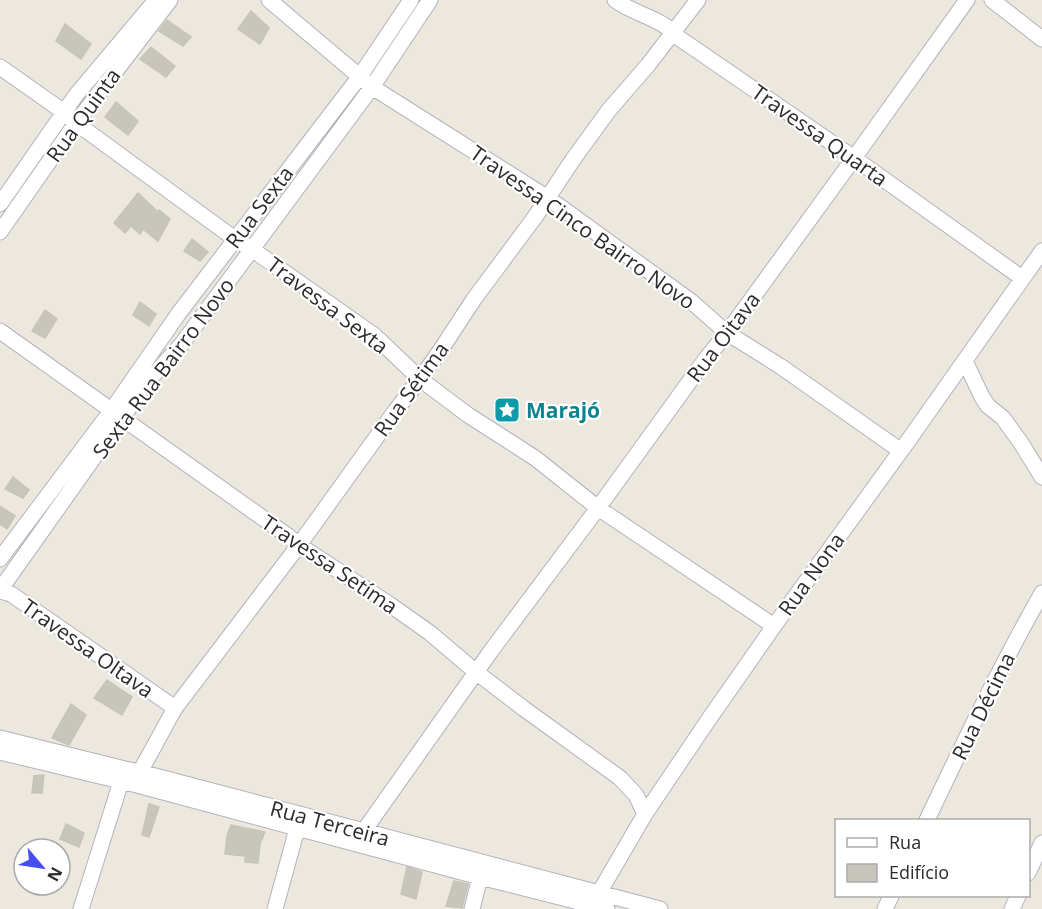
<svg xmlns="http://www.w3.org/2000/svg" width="1042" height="909" viewBox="0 0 1042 909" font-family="'Open Sans',sans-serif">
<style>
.building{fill:#c8c6bc;stroke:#c7c4b7;stroke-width:1.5}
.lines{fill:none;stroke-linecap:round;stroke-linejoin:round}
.minor-casing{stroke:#b1b2be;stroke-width:17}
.minor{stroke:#fff;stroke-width:15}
.labels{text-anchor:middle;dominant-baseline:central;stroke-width:4.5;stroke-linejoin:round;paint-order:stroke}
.street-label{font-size:21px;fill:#2b2b2b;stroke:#fff}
.culture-label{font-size:21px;font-weight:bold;fill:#0d838f;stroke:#fff;text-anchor:start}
</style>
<rect width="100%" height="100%" fill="#ece8de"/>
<path class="building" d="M251,11L269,28L260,44L238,29Z
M167,20L191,37L183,46L159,31Z
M65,24L91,44L81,59L56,41Z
M151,47L175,66L166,77L140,59Z
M116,102L138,121L128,135L105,117Z
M138,193L158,212L159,210L170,219L158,241L143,229L140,234L131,226L125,233L114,223Z
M192,239L208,252L200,261L184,251Z
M140,302L156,314L149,326L133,315Z
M45,310L57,319L45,338L32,331Z
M13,477L29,490L23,498L5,489Z
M0,506L15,516L7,529L0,524Z
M107,680L132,697L122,715L94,698Z
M71,704L86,715L69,745L52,738Z
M44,775L42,793H32L34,776Z
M149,804L159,807L149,837L142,835Z
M66,824L84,833L79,847L60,839Z
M231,825L265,832L260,844L258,863L245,862V856L225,854L227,836Z
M407,867L422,872L416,899L401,894Z
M454,881L468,884L462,908L446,906Z"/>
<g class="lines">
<defs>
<path id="minor" d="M269,0L372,87L548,198L692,302L727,333L780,366L901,451
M615,0C635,15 661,17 679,38L854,158L1022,278
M992,0L1042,39
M0,67L64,112L76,123L235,239L253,250L375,336L420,379L468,415L535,458L598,508L774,626
M0,204L76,95L156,0
M0,232L76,123L170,0
M0,331L288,536L299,545L389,604L430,633L476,672L523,708L620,778L636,795L645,814
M965,361L982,397L988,406L1003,418L1021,443L1042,477
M0,559L111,411L179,313L360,76L411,0
M0,590L148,381L181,345L372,87L430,0
M0,591L11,594L175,708
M0,738L125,769L140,772L660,909
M0,752L137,785L480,877L607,909
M137,785L140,772L175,708L299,545L396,410L420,379L440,351L474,299L535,217L574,158L609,110L648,65L698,0
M927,820C963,744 1000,667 1042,593
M363,832L491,651L598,508L708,356L727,333L854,158L967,0
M1028,873L1042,843
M592,905L645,814L709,719L774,626L908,441L1042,251
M81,909L124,772
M275,909L300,818
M472,909L482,869
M885,909L891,896
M1012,909L1018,896"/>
</defs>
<use href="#minor" class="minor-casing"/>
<use href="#minor" class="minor"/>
</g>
<defs>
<symbol id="sight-square" viewBox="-11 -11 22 22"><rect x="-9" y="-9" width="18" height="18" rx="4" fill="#0f9aa8" stroke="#fff"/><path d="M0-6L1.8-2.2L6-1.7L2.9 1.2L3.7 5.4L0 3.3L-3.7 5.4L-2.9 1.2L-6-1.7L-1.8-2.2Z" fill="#fff"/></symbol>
</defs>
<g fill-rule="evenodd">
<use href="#sight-square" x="492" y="395" width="30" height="30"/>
</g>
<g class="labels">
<g class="street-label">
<text transform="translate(83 115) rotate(-54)">Rua Quinta</text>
<text transform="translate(820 135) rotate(35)">Travessa Quarta</text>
<text transform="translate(259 207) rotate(-53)">Rua Sexta</text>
<text transform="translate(583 227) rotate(35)">Travessa Cinco Bairro Novo</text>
<text transform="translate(328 305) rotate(37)">Travessa Sexta</text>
<text transform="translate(723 337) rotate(-53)">Rua Oitava</text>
<text transform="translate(163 368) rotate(-53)">Sexta Rua Bairro Novo</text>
<text transform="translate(411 389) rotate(-54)">Rua Sétima</text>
<text transform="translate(330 564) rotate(34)">Travessa Setíma</text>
<text transform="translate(811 574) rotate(-54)">Rua Nona</text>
<text transform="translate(88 648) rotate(35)">Travessa OItava</text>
<text transform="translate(983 706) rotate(-64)">Rua Décima</text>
<text transform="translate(330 823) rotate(15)">Rua Terceira</text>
</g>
<g class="culture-label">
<text x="526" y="410">Marajó</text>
</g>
</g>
<rect x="835" y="819" width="195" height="78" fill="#ffffff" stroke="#aaaaaa" stroke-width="1.5"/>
<rect x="847" y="838" width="30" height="9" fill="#ffffff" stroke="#aaaaaa" stroke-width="1.5"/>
<text x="889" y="849" font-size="18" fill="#2b2b2b">Rua</text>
<rect x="847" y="864" width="30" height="18" fill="#c8c6bc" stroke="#aaaaaa" stroke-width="1.5"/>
<text x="889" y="879" font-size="18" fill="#2b2b2b">Edifício</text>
<g transform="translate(42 867) rotate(119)"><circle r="28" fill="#ffffff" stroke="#aaaaaa" stroke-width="1.5"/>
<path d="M0-4.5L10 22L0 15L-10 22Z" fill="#464ef1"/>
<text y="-9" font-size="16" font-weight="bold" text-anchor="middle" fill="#2b2b2b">N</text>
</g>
</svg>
